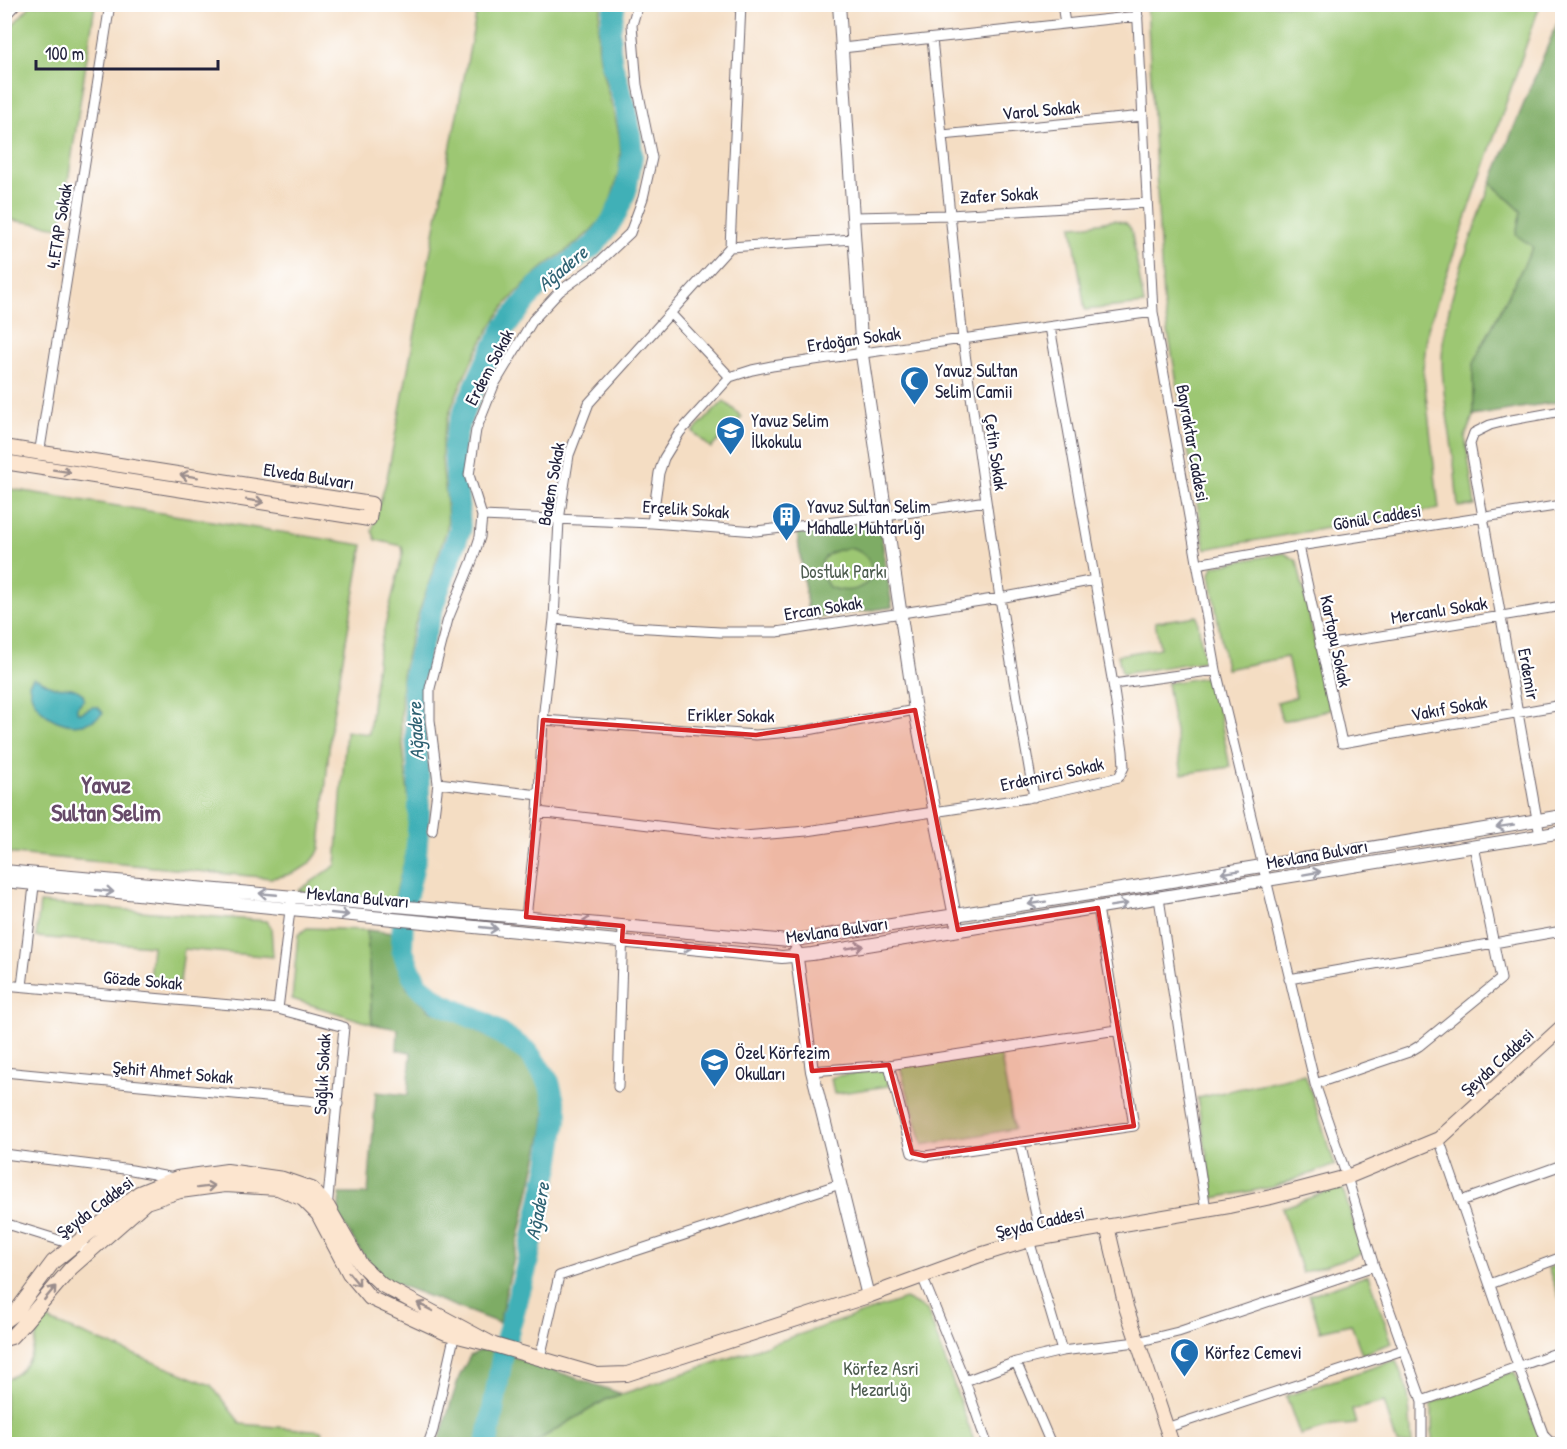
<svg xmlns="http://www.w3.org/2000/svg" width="1567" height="1449" viewBox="0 0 1567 1449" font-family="'Patrick Hand',sans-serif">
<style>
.green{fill:#9dc773;stroke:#607457;stroke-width:1.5}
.forest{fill:#7eac65;stroke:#506750;stroke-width:1.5;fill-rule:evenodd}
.water{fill:#3fb0b7;stroke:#306979;stroke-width:1.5}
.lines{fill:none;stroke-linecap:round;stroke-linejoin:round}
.river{stroke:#3fb0b7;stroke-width:22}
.minor-casing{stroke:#6c636b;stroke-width:11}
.tertiary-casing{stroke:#6c636b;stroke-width:14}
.secondary-casing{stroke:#6c636b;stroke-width:16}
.minor{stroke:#fff;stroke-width:9}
.tertiary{stroke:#fff;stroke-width:12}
.secondary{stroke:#fce5cf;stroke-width:14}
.oneway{stroke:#9a8d8c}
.oneway2{stroke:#9c9ca7}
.marked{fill:#d62828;fill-opacity:0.2;stroke:#d62828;stroke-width:4.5;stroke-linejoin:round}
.labels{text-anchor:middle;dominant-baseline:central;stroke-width:4.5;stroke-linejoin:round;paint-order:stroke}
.street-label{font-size:18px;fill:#22223b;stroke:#fff}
.poi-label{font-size:18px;fill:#22223b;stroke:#fff;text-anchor:start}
.park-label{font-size:18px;fill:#4d5c4f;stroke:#fff}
.water-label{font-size:20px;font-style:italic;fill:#2f6273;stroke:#fff}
.district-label{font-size:24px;font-weight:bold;fill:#674b69;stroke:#fff}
</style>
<rect width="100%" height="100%" fill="#fff"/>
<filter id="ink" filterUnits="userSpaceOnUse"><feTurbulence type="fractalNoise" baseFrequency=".0167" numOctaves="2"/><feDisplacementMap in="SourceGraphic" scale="12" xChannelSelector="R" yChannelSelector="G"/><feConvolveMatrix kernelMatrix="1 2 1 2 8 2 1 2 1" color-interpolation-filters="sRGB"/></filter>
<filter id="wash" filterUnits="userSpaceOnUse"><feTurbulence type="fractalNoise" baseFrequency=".008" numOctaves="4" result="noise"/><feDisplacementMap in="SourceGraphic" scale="24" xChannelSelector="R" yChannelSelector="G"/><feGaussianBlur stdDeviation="1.35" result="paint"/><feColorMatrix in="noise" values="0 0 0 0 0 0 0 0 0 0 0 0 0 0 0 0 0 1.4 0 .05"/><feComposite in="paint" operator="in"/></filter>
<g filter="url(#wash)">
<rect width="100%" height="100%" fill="#f4ddc3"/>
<path class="green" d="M31,5H95L61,227L5,219V33Z
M478,5H602C598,21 597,42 600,59C607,103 630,136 616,182C613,194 608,211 600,220C584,242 558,254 538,272C528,280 518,291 509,301C484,331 441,414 442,453C442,478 450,504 447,529L412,633L402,675L401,727L411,823L407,851L394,900L298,891L336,865L346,731L369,734L378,654L403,553L402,546L376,540L372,531L387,478Z
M1147,5H1540L1428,328L1423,368L1439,509L1205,549L1163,301Z
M1491,183L1521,211L1533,247L1473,364V416L1465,437L1475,505L1458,507C1456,487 1455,467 1452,448C1448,419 1442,390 1442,361C1443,304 1472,237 1491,183Z
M1114,220L1126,223L1131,229L1144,304L1085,310L1072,226L1088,225Z
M724,401L742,417L711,448L693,432Z
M4,488L363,545L331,726L320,848C313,868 290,876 271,878L5,853Z
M879,521L892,607L809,619L797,532Z
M1284,553L1297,561L1330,710L1282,721L1277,702L1296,697L1287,657L1226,669L1210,574L1213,566Z
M1197,616L1204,661L1122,674L1118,655L1160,648L1155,622Z
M1212,676L1230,767L1182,774L1167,683Z
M40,903L267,921L271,927L273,957L184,949L180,982L149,981L152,946L36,937Z
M307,928L367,930L372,1024L292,999L298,935Z
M1000,1052L1014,1129L923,1145L900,1067Z
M884,1069L889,1086L834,1094L831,1078L837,1076Z
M1305,1074L1335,1165L1273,1187L1214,1198L1197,1098Z
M1342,1186L1363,1253L1302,1273L1282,1208Z
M1562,1264V1305L1548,1268Z
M1369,1275L1392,1343L1362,1354L1351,1324L1320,1331L1309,1295Z
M905,1299L927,1310L975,1444H532L607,1399Z
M40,1317L211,1385L241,1424L323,1431L320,1444H5V1380C32,1370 36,1342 40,1317Z
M1396,1360L1408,1392L1412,1444H1397L1384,1402L1352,1410L1356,1424L1333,1426L1300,1435L1286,1396Z
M1514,1371L1542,1444H1432V1403Z"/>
<path class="forest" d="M1562,16V401L1473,416V364L1533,247L1516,235L1521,211L1491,183L1558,21Z
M879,521L892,607L809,619L797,532ZM848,548C866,551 873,561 872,578C859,592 846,593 829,587C813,564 822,552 848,548Z
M367,930L393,933L407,988L430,1010L462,1022L513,1052L536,1076L546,1100L544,1128L499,1323L381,1278C363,1260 354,1237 338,1217L340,1194H368L376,1092L408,1095L411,1052L397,1050L398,1029L372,1024Z
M486,1347L622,1394L607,1399L532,1444H438L459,1377L470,1356Z"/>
<path class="water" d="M33,678C41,679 43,682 51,686C62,691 68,682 83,694L84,699L77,707V712L81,713L92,707H98L103,713C77,739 32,718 29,684Z"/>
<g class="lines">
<path class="river" d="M487,1444L504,1347L525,1273L549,1166L557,1113L549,1082L528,1052L485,1023L442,1004L419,986L411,972L402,949L403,911L416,856L419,816V784L413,681L420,651L435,600L460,530L454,447L457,431L466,406L488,358L505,327L538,286L593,246L604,233L616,214L626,191L632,156L630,131L626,108L612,64L610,50V30L615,4"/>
</g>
</g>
<g filter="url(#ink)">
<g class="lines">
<defs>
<path id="minor" d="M1062,4L1065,24
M1137,4L1153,312L1216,670L1315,1084L1347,1177L1374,1266L1422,1401V1444
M4,17L16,4
M932,39L963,340L1000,598L1034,797
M842,48L1138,16
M942,135L1143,116
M853,217L950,215L1147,203
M730,247L854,239
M671,314L730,377
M39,455L110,4
M482,516L652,523L756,531L886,516L986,501
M652,523L659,473L664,458L680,432L730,377L752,370L772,366L1153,312
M1299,546L1342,743L1562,705
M1197,564L1299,546L1562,505
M554,619L632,627L720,632H777L1000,598L1095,580
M1320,646L1562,606
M1113,684L1216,670
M543,720L756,735L803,731L915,710
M438,783L539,795
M538,812L744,836L807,831L1027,798L1119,777L1124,767L1123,751L1113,684L1050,327
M432,831L438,783L430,720V688L448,619L472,561L480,537L482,516L469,475L476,430L494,385L533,320L560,291L595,266L630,233L643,198L652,158L637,85L632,25L638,4
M1540,836L1470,444L1474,433L1490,425L1506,421L1562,411
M1159,898L1206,1210
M291,902L278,1009L344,1027L327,1209
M526,917L538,812L543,720L554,619L559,520L569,455L589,403L730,247L741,4
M1289,979L1562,931
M4,985L278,1009
M22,986L35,878
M889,1065L912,1153L925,1156L1134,1126L1098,908
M812,1071L889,1065L1117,1030
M4,1072L338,1104
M1315,1084L1409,1052L1419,1046L1501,979L1474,846
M618,1087L623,926
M1439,1139L1518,1366L1544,1436L1550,1442L1562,1443
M1020,1142L1041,1237
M4,1154L132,1170L174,1178
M1461,1201L1562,1165
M4,1223L91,1250
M1029,1240L1062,1351
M922,1276L965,1381L987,1444
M1490,1284L1562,1257
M540,1358L559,1276L840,1184
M1016,1362L1051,1444
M965,1381L1016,1362L1062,1351L1137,1342L1178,1332L1374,1266
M1422,1401L1562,1351
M1166,1428L1403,1350
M428,1444L433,1430L455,1333"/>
<path id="tertiary" d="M839,4L862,355L915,710L956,922
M4,871L789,941L1147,885L1562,816
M4,881L782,957L812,954L1562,832
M796,951L812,1071L868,1296"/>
<path id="secondary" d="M4,447L371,504L369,519L4,462
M1107,1226L1126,1307L1172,1444
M4,1321L15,1313L53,1262L139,1193L177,1178L227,1171L283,1179L312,1189L328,1207L361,1265L382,1285L494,1345L446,1333L370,1298L349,1273L318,1214L303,1199L278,1188L225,1185L180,1191L146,1202L71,1268L25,1322L11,1337L4,1339
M494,1345L597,1375L627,1374L868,1296L980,1255L1029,1240L1229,1206L1271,1197L1347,1177L1439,1139L1562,1027"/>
</defs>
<use href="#minor" class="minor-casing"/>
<use href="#tertiary" class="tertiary-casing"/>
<use href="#secondary" class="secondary-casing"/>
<use href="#minor" class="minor"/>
<use href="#tertiary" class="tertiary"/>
<use href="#secondary" class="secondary"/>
</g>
<defs><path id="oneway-shaft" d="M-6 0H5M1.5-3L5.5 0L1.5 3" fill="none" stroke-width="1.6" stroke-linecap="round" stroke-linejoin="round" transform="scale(1.5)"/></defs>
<g class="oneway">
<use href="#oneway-shaft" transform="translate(62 471) rotate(9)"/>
<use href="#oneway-shaft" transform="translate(189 476) rotate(-171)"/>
<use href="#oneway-shaft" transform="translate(255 501) rotate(9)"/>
<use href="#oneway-shaft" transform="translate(206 1187) rotate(-7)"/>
<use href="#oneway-shaft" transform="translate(354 1279) rotate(51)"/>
<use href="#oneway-shaft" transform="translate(50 1293) rotate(-50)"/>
<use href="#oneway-shaft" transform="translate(425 1307) rotate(-153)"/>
</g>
<g class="oneway2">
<use href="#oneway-shaft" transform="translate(1505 826) rotate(171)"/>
<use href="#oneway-shaft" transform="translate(1230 872) rotate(171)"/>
<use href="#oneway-shaft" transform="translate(1312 873) rotate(-10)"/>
<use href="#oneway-shaft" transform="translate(105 891) rotate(6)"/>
<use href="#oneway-shaft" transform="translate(268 894) rotate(-175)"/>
<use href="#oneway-shaft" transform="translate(1037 903) rotate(171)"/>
<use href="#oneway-shaft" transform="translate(1119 905) rotate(-9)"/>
<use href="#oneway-shaft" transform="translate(340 914) rotate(6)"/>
<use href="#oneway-shaft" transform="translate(590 923) rotate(-175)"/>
<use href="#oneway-shaft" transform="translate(489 928) rotate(6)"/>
<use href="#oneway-shaft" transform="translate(683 947) rotate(6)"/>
<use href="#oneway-shaft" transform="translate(855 947) rotate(-10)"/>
</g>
</g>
<path class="marked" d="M915,710L958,930L1098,908L1134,1126L925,1156L912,1153L889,1065L812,1071L797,956L622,941L623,926L526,917L543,720L756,735Z"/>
<defs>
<symbol id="mosque-pin" viewBox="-11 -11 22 30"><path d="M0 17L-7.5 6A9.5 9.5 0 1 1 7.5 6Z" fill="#1f6fb2" stroke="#fff"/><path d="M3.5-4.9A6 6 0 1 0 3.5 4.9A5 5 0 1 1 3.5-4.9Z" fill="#fff"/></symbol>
<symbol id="school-pin" viewBox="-11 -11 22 30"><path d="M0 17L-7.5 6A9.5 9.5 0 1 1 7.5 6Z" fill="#1f6fb2" stroke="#fff"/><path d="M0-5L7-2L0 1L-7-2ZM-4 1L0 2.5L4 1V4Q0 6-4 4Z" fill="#fff"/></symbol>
<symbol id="building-pin" viewBox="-11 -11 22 30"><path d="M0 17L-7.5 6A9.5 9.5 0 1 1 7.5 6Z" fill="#1f6fb2" stroke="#fff"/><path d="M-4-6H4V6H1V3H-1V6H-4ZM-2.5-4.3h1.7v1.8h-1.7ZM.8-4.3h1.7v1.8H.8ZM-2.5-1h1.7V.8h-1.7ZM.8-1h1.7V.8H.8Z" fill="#fff"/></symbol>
</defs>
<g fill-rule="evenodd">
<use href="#mosque-pin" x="898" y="364" width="33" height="45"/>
<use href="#school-pin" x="714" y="414" width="33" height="45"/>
<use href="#building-pin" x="770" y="500" width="33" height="45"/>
<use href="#school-pin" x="698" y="1046" width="33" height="45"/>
<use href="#mosque-pin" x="1168" y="1336" width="33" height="45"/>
</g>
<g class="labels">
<g class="street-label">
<text transform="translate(1041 110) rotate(-5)">Varol Sokak</text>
<text transform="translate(999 195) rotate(-3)">Zafer Sokak</text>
<text transform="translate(59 226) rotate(-81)">4.ETAP Sokak</text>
<text transform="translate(854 339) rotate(-8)">Erdoğan Sokak</text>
<text transform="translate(489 367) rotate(-62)">Erdem Sokak</text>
<text transform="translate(1193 443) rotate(80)">Bayraktar Caddesi</text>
<text transform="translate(996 452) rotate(82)">Çetin Sokak</text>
<text transform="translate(309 476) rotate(9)">Elveda Bulvarı</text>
<text transform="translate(551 484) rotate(-80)">Badem Sokak</text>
<text transform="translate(686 509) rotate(4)">Erçelik Sokak</text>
<text transform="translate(1377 517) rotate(-9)">Gönül Caddesi</text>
<text transform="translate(823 608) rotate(-9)">Ercan Sokak</text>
<text transform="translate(1439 610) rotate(-9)">Mercanlı Sokak</text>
<text transform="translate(1336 641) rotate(78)">Kartopu Sokak</text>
<text transform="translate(1529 674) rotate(80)">Erdemir</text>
<text transform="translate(1449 708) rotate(-10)">Vakıf Sokak</text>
<text transform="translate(731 715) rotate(1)">Erikler Sokak</text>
<text transform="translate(1052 774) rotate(-12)">Erdemirci Sokak</text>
<text transform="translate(1317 854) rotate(-10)">Mevlana Bulvarı</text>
<text transform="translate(358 897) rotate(5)">Mevlana Bulvarı</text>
<text transform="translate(837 930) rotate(-8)">Mevlana Bulvarı</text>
<text transform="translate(143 980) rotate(5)">Gözde Sokak</text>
<text transform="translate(1497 1062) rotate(-42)">Şeyda Caddesi</text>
<text transform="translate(173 1072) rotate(5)">Şehit Ahmet Sokak</text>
<text transform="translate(322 1074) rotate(-87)">Sağlık Sokak</text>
<text transform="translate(95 1207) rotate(-37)">Şeyda Caddesi</text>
<text transform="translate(1040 1222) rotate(-13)">Şeyda Caddesi</text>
</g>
<g class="poi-label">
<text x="935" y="370">Yavuz Sultan<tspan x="935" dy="21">Selim Camii</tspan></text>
<text x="751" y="420">Yavuz Selim<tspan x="751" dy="21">İlkokulu</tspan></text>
<text x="807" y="506">Yavuz Sultan Selim<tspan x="807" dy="21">Mahalle Muhtarlığı</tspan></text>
<text x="735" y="1052">Özel Körfezim<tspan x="735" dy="21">Okulları</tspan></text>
<text x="1205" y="1352">Körfez Cemevi</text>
</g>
<g class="park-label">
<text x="844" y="571">Dostluk Parkı</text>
<text x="881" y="1368">Körfez Asri<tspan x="881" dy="21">Mezarlığı</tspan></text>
</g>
<g class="water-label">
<text transform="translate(562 268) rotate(-40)">Ağadere</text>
<text transform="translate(415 731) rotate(-93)">Ağadere</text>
<text transform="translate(537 1211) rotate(-79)">Ağadere</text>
</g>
<g class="district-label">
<text x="106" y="784">Yavuz<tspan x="106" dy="28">Sultan Selim</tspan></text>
</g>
</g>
<rect width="1567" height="1449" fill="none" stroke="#fff" stroke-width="24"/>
<path d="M36 60v9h182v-9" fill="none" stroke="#22223b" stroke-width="3"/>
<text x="45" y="60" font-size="18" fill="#22223b" stroke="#ffffff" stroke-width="4.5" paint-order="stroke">100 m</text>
</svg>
